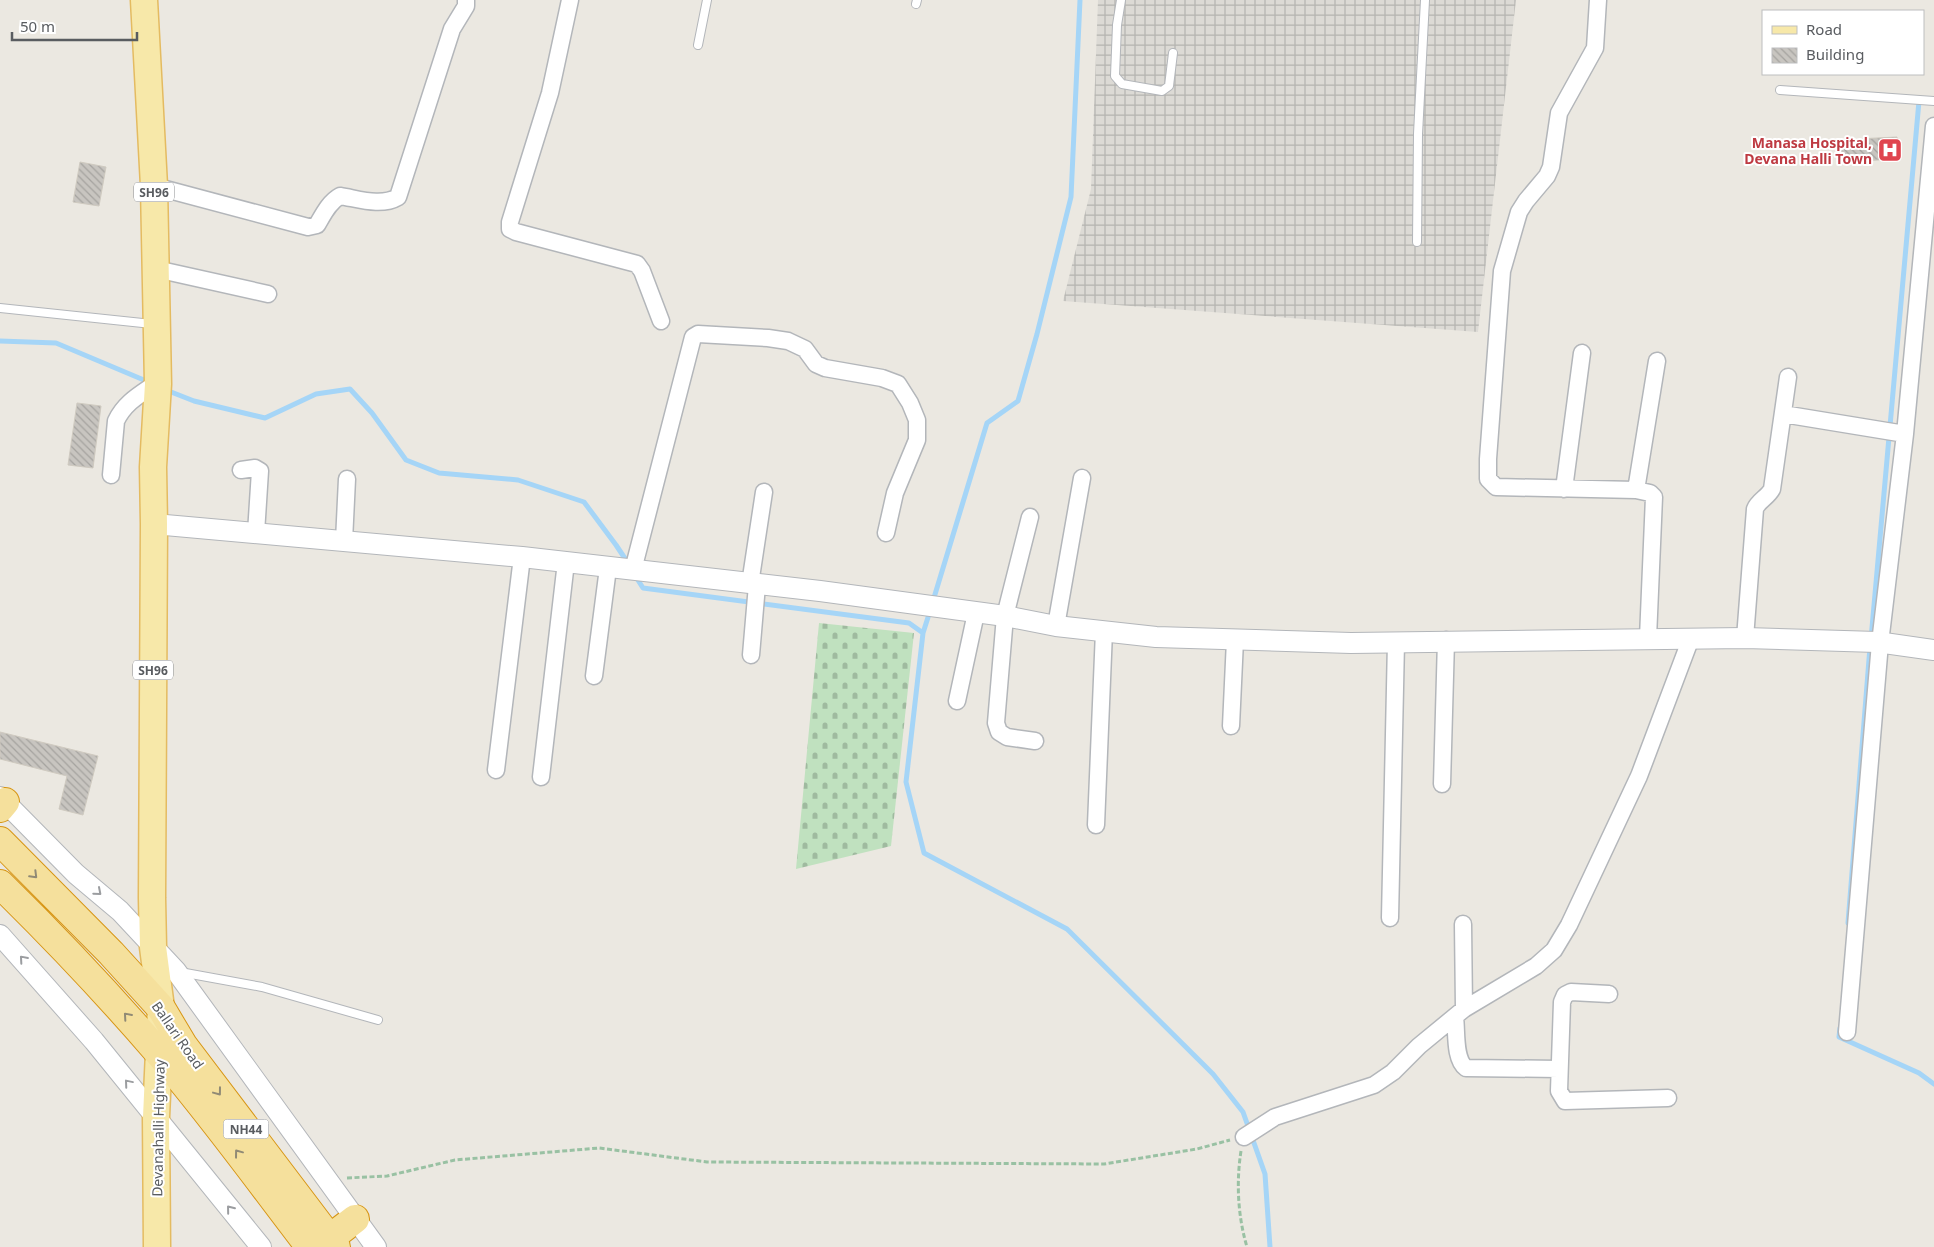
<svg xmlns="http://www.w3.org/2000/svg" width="1934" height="1247" viewBox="0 0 1934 1247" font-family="'Noto Sans',sans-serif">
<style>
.industrial{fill:url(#industrial-grid)}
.cemetery{fill:url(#cemetery-stones)}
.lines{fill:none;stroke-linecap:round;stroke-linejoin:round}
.stream{stroke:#a5d5f7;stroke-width:5}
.building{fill:url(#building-back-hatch);stroke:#cfcac0}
.service-casing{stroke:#b3b6ba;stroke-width:10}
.minor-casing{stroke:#b3b6ba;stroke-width:19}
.tertiary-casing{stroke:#b3b6ba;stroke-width:22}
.primary-casing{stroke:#e4bb61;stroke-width:29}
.trunk-casing{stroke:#d79514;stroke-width:30}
.path{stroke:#99c1a3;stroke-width:3;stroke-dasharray:5 2.5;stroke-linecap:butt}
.service{stroke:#fff;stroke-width:8}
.minor{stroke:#fff;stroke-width:16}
.tertiary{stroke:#fff;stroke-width:20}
.primary{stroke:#f7e8a9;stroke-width:26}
.trunk{stroke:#f5e09c;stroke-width:28}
.oneway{stroke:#908a75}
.oneway2{stroke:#9b9da0}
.labels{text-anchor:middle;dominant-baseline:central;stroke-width:4;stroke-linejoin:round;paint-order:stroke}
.shield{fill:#fff;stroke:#8b8d90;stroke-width:1}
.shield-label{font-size:12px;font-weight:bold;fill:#595c60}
.health-label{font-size:14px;font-weight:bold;fill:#be3a42;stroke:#fff;text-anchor:end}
.street-label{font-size:14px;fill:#595c60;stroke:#fff}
</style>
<defs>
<pattern id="industrial-grid" width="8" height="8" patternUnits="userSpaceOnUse" patternTransform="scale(1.25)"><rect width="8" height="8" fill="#dcdad5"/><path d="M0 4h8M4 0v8" fill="none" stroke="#b5b4b0"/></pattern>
<pattern id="cemetery-stones" width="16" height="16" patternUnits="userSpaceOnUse" patternTransform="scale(1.25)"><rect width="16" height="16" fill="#c0e1bf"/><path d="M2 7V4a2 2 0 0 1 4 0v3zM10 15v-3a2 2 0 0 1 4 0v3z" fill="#9fba9f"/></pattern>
<pattern id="building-back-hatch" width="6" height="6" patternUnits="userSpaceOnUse" patternTransform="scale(1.25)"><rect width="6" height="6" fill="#c8c5c0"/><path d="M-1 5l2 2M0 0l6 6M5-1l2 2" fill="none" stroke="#a5a39f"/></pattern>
</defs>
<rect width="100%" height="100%" fill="#ebe8e1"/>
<path class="industrial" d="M1098,0H1516L1478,332L1063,301L1091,189Z"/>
<path class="cemetery" d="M819,623L914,633L891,846L796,869Z"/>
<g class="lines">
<path class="stream" d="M0,341L56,343L151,383
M166,390L194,401L265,418L316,394L350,389L372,413L406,460L439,473L518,480L584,502L616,545L628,563
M636,577L643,588L909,623L923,633L906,782L924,853L1067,929L1213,1074L1243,1112L1265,1174L1270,1247
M933,601L987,423L1018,401L1037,334L1071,197L1080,0
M923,633L930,611
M1871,639L1919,101
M1848,923L1870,647
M1840,1028L1839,1037L1919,1073L1934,1084"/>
</g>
<path class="building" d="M1897,137L1898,159L1838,162L1837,140Z
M80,162L106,167L99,206L73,202Z
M77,403L101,406L93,468L68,465Z
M0,732L98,756L83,815L59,809L67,776L0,759Z"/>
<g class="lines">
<defs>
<path id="service" d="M1121,0L1117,25L1115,76L1122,84L1162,91L1169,86L1173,53
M916,4L917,0
M698,45L707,0
M1780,90L1934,101
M1417,242L1418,134L1425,0
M0,308L152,324
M180,972L262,987L378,1020"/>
<path id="minor" d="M570,0L550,93L510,222V229L516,232L637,264L642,271L661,321
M1598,0L1595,48L1559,113L1551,167L1547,176L1526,201L1519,212L1502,271L1488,459V479L1496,487L1636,490
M154,186L308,227L317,225C323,215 329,202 340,196C359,199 381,207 398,197L452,29L466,6V0
M156,269L268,294
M1783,414L1905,434
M241,470L255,468L260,471L256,533
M111,475L116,421C125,402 141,394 158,382
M1564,489L1582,353
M1030,517L1005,616L996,723L999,732L1007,737L1035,741
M344,541L347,479
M633,570L693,337L698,334L768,338L788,341L805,349L816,364L825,368L882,378L898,384L910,403L917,420V440L895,493L886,533
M750,584L764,492
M1056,626L1082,478
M1648,638L1654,497L1650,493L1636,490L1657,361
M1745,638L1755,509C1758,501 1768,497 1772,489L1788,377
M751,655L757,585
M594,676L608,568
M957,701L976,613
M1231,726L1235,640
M496,770L522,557
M541,777L566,562
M1442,784L1446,640
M1096,825L1104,631
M1390,918L1396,642
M1463,924L1464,1009
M1609,994L1571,992L1565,995L1562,1002L1559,1091L1565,1101L1668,1098
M1455,1017C1457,1032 1454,1059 1466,1068L1559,1069
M1847,1032L1880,643L1905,434L1934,126
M1244,1137L1275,1117L1374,1085L1393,1072L1419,1046L1464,1009L1536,966L1554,950L1569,925L1639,776L1691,638"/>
<path id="tertiary" d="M154,524L522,557L820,591L1005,616L1056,626L1156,637L1351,643L1745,638L1877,642L1934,650
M0,797L76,874L120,911L176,971L376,1247
M0,935L94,1041L261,1247"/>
<path id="primary" d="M144,0L154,186L158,384L153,467L154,524L152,898L153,947L161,1008L156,1117L157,1247"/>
<path id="trunk" d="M0,808L5,802
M0,841L111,953L161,1008L183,1045L336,1247
M0,884C55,938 108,994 158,1052C212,1115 260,1182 310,1247
M329,1239L355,1219"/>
</defs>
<use href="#service" class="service-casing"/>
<use href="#minor" class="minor-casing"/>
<use href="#tertiary" class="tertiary-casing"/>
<use href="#primary" class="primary-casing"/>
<use href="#trunk" class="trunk-casing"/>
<path class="path" d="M1241,1151C1236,1183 1238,1217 1247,1247
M347,1178L387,1176L455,1160L599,1148L707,1162L1104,1164L1197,1149L1230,1140"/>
<use href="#service" class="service"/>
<use href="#minor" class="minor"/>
<use href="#tertiary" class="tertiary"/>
<use href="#primary" class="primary"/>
<use href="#trunk" class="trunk"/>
</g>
<defs><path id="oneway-chevron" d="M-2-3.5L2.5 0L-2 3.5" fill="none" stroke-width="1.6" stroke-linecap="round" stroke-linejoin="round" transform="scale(1.25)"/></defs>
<g class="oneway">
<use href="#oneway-chevron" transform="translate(34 875) rotate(45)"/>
<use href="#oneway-chevron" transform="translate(127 1016) rotate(-131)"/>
<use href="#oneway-chevron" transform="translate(218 1092) rotate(53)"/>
<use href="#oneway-chevron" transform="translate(238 1153) rotate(-127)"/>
</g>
<g class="oneway2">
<use href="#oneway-chevron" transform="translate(98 892) rotate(41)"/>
<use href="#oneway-chevron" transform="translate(23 959) rotate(-131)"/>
<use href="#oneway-chevron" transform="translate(128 1083) rotate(-130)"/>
<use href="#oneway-chevron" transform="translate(230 1209) rotate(-129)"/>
</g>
<defs>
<symbol id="hospital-square" viewBox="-11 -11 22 22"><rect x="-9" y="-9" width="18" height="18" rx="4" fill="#e0444e" stroke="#fff"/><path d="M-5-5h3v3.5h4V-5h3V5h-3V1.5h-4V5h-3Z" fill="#fff"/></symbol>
</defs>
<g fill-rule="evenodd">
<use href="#hospital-square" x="1876" y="136" width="28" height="28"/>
</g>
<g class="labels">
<g class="shield">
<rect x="134" y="182.5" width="40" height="19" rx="4"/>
<rect x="133" y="660.5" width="40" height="19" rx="4"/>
<rect x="223.5" y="1119.5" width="45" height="19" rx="4"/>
</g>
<g class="shield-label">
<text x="154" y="192">SH96</text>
<text x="153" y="670">SH96</text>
<text x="246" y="1129">NH44</text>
</g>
<g class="health-label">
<text x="1872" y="142">Manasa Hospital,<tspan x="1872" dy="16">Devana Halli Town</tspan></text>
</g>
<g class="street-label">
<text transform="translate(178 1035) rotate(55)">Ballari Road</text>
<text transform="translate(158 1128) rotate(-89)">Devanahalli Highway</text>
</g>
</g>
<rect x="1762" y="10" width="162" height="65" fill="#ffffff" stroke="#bdbebf"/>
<rect x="1772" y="26" width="25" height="8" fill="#f7e8a9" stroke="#bdbebf"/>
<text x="1806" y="35" font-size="15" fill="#595c60">Road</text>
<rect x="1772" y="48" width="25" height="15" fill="url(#building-back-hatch)" stroke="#bdbebf"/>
<text x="1806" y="60" font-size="15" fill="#595c60">Building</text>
<path d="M12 32v8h125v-8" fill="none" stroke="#595c60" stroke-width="2.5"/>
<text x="20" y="32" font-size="15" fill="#595c60" stroke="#ffffff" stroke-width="4" paint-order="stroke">50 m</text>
</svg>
